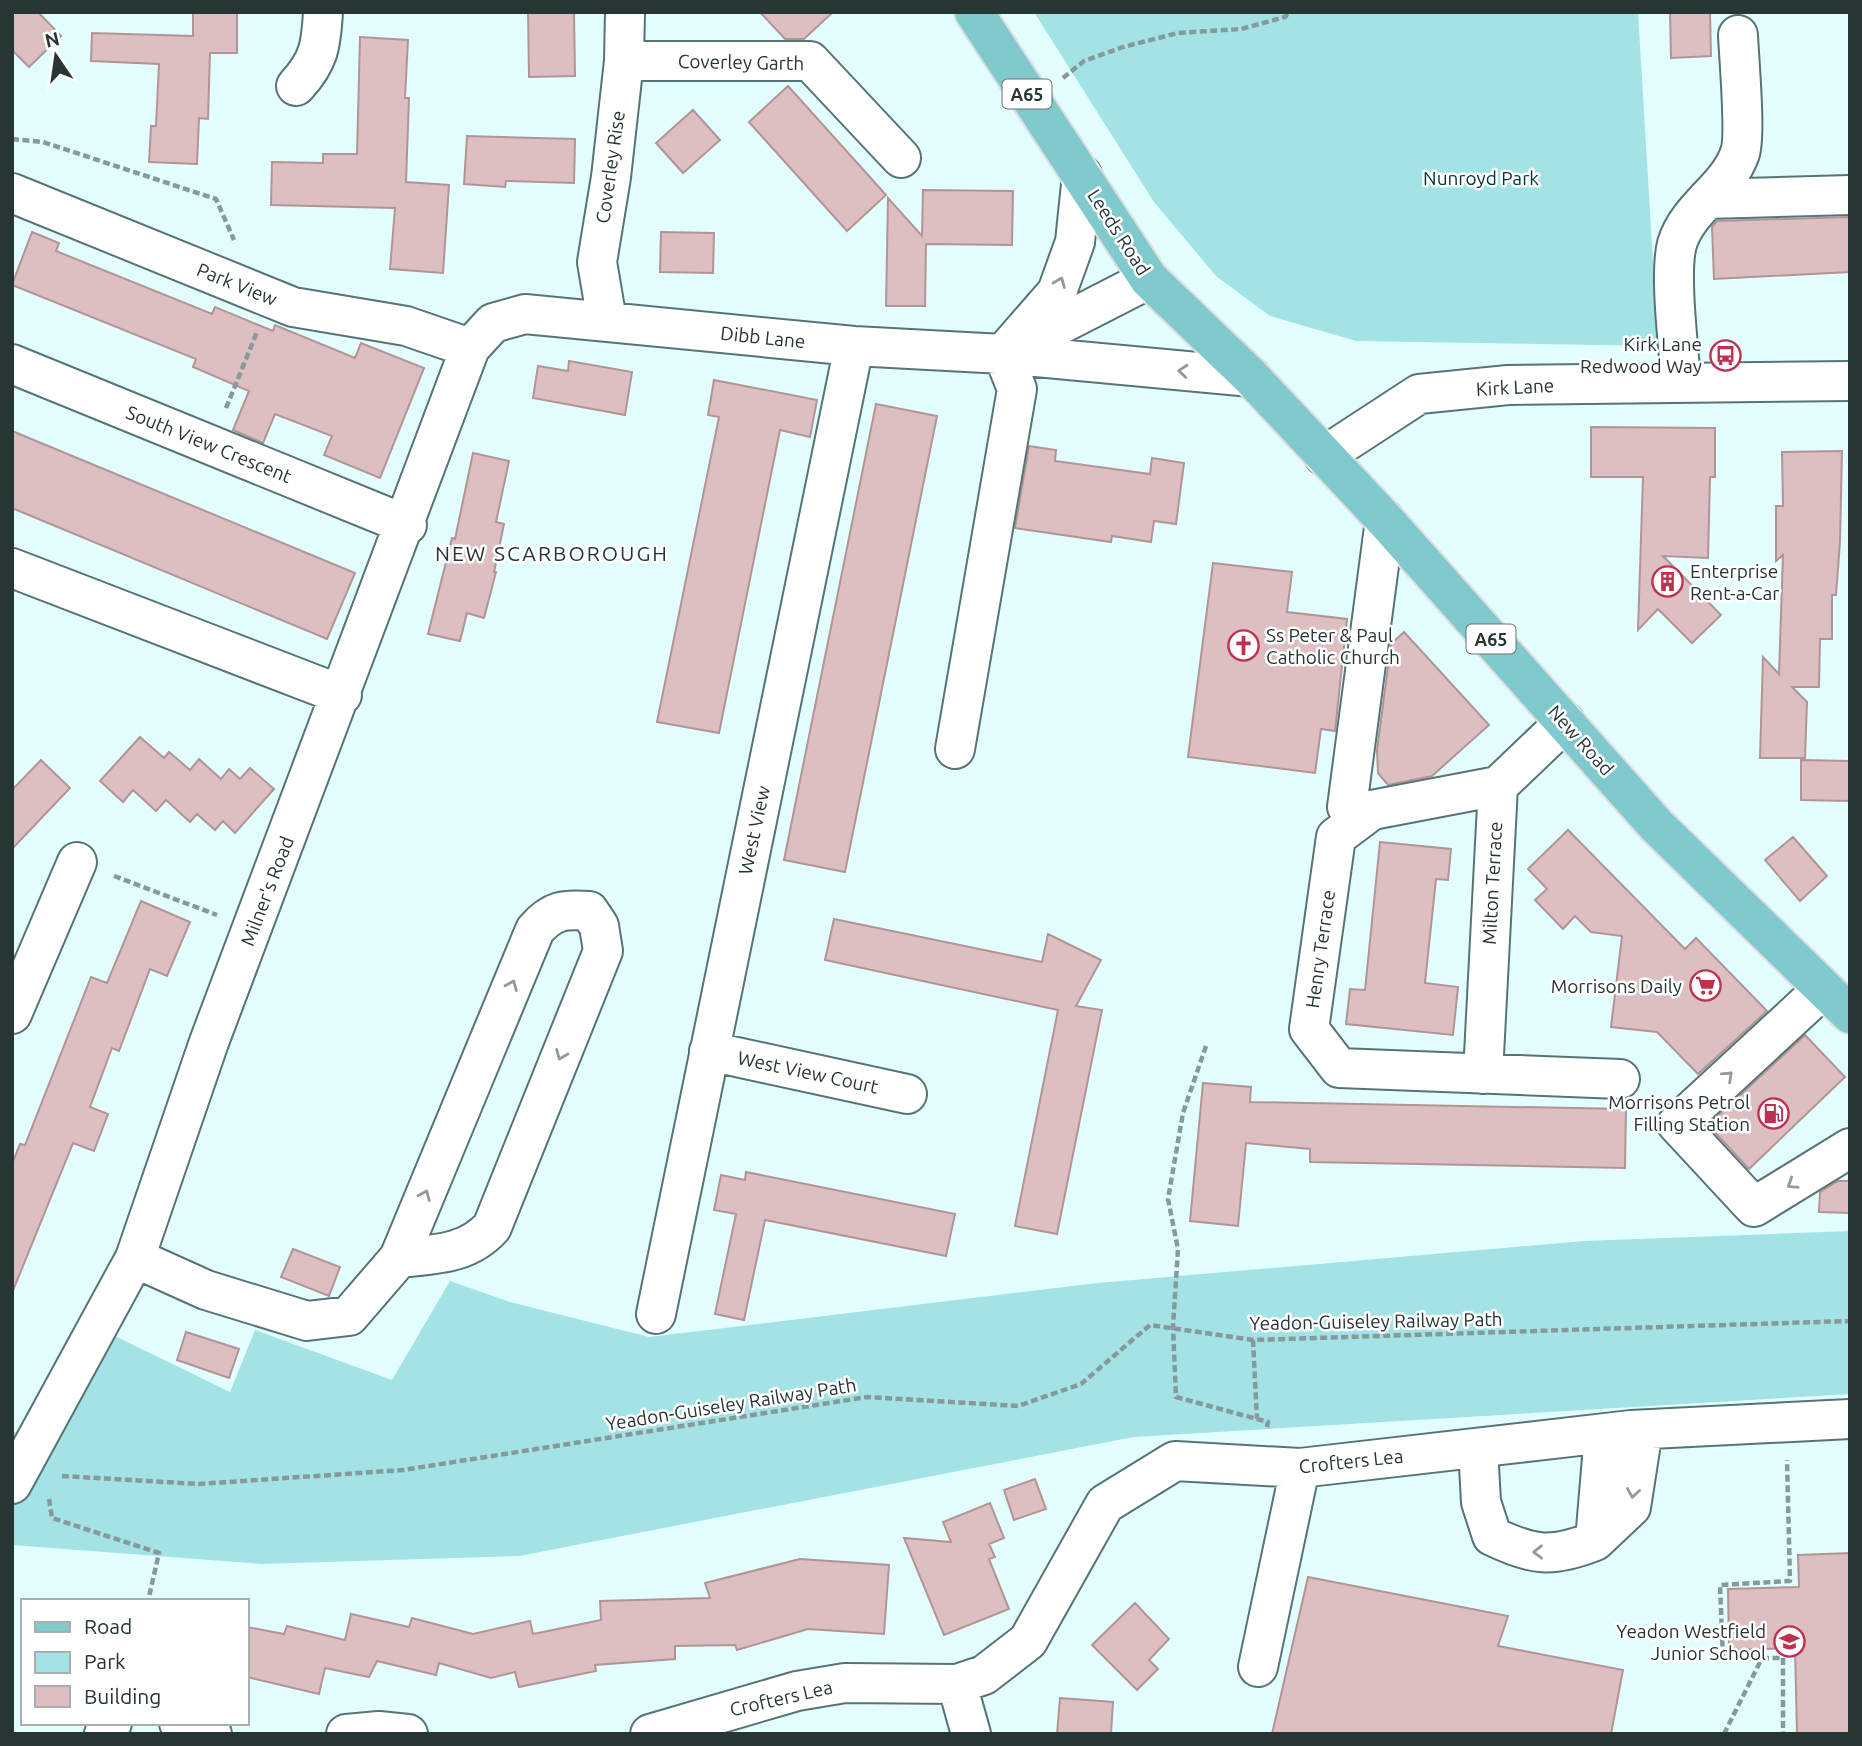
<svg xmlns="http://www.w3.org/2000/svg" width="1862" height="1746" viewBox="0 0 1862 1746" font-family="Ubuntu,sans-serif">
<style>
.green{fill:#a4e3e5}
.building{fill:#ddbfc1;stroke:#b19496;stroke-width:2}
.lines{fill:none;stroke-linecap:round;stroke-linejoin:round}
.minor-casing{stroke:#567475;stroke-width:42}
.major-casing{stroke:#dddfdf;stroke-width:42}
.path{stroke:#869a9b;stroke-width:4.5;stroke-dasharray:7 3.5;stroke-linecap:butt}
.minor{stroke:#fff;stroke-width:38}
.major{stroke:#80c9cc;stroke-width:38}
.oneway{stroke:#949a9a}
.labels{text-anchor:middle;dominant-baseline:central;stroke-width:5;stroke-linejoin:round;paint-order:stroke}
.shield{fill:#fff;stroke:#687272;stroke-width:2}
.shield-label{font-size:18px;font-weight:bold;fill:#283535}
.street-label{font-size:19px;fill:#283535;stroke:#fff}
.park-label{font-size:19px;fill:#003234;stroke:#fff}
.poi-label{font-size:19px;fill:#283535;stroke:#fff;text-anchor:end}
.neighbourhood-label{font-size:21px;letter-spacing:2px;fill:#283535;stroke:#fff}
</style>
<rect width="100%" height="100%" fill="#e3feff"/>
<path class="green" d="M1034,12H1638L1658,346L1356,341L1270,316L1216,276L1154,202Z
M1850,1231V1394L1134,1437L519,1556L261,1564L12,1545V1432L56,1436L115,1336L230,1392L255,1330L392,1380L450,1281L510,1302L649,1337L1098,1283L1584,1241Z"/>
<path class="building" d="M12,12H38L61,36L29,67L12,50Z
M193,12H237V53H210L208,119L199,118L197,164L149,162L151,126H156L159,64L91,61L92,33L193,36Z
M528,12H574L575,76L529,77Z
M760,12H833L804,39H785Z
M1670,12H1710L1711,56L1671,58Z
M360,37L408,40L405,98H409L406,182L449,185L443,273L390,269L395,208L271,205L272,162L323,163V154H357Z
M788,86L886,195L847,231L749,122Z
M693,110L720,140L683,173L656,143Z
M467,136L575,139L574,183L506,181L505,187L464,184Z
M923,190L1013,191L1012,245L926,244L925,306H886L888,198L922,236Z
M1850,217V272L1714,279L1712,227L1717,221Z
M32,232L59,243L56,251L212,314L215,307L273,331L275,325L355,358L361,343L424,368L380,478L324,455L332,436L275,414L263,443L233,430L249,391L193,367L196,359L12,285Z
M661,232L714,233L713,273L660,272Z
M569,361L632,372L625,415L533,398L538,366L568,371Z
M714,380L817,400L810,437L780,430L719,733L657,722L719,417L708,415Z
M876,404L937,416L845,872L784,860Z
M1591,427L1715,428V477H1710L1708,558L1663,556L1721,615L1692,643L1658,609L1638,630L1643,477H1591Z
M12,431L355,573L327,639L12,508Z
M1029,446L1056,450L1055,461L1150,474L1152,458L1184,463L1176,524L1154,521L1151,542L1112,536L1111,542L1015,528Z
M1842,451L1840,542L1836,595H1832V639H1820L1819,687H1792L1807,702L1805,758H1760L1763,657L1779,674L1783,555L1776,561V506H1783L1782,452Z
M473,453L509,461L496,522L504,524L494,572H496L484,618L467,613L460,641L428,634L452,538L455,539Z
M1213,563L1292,572L1287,612L1347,619L1335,731L1321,729L1315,773L1188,757Z
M1404,632L1489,725L1432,776L1388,785L1378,773L1377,750L1391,644Z
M140,737L164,758L169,752L190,770L199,759L221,779L229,769L240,779L250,768L274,789L235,833L223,821L215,830L197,814L190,822L166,800L156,811L133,790L123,802L100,781Z
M41,760L70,788L12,849V790Z
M1801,760L1850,761V801L1801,800Z
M1568,830L1685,949L1696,938L1767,1011L1698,1074L1657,1032L1611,1027L1622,936L1591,932L1575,916L1563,929L1535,900L1547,889L1528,869Z
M1793,837L1827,876L1800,901L1765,860Z
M1380,842L1451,849L1448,880L1436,879L1425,983L1458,987L1453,1035L1346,1024L1350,989L1365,990Z
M141,901L190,922L167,976L150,969L119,1051L112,1048L90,1107L108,1114L94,1151L73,1143L12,1293V1164L20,1144L25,1145L91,977L107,983Z
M834,919L1042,962L1048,934L1101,960L1076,1006L1102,1010L1057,1234L1015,1226L1058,1010L825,960Z
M1805,1035L1845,1077L1749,1169L1708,1125Z
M1203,1083L1251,1087L1250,1102L1626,1109L1625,1168L1310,1162V1149L1246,1143L1238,1226L1190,1221Z
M746,1172L955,1214L946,1256L765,1220L744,1320L715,1314L736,1214L714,1210L721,1175L745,1180Z
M1838,1181H1850V1213L1819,1212L1820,1192Z
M293,1249L340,1267L329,1296L281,1277Z
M186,1332L239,1349L229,1378L177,1360Z
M1035,1479L1046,1509L1014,1520L1004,1490Z
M990,1503L1004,1538L989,1544L995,1557L989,1559L1009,1609L944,1635L904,1538L951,1542L943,1522Z
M1850,1553V1734H1797L1795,1648L1729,1650L1728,1589L1799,1587L1798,1555Z
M800,1559L889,1565L884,1634L808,1629L737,1650L735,1645L675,1646V1659L595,1665L596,1671L519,1687L515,1672L491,1678L439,1663L436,1675L377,1661L369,1677L325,1668L319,1694L247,1677V1627L284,1634L287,1626L345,1640L351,1614L409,1627L412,1618L473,1634L530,1621L533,1634L601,1620L600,1601L710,1598L705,1583Z
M1308,1577L1508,1616L1498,1646L1623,1670L1611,1734H1272Z
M1135,1603L1169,1639L1149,1660L1158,1669L1137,1690L1092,1645Z
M1060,1698L1113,1702L1111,1734H1057Z"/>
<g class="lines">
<defs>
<path id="minor" d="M624,61H810L901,158
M296,86C319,61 321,46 323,12
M12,193L293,307L406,326L470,348
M1707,199L1850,195
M607,321L597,262L611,177L624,61L625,12
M1020,345L1149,279
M1003,354L1057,292L1075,242L1082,175
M12,364L407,525
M1681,383C1679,349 1669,274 1677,244C1688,207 1728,189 1740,153C1746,135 1739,59 1738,35
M1324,456L1419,394L1508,385L1850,381
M12,568L342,695
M955,749L1017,389L1003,354
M1498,786L1372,810L1336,837L1309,1029L1339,1068L1620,1079
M1347,807L1385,520
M1823,989L1677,1124L1754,1207L1850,1148
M12,1014L77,862
M709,1051L907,1094
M1483,1074L1498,786L1565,722
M135,1258L206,1290L307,1321L349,1316L399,1258L535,930C552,910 564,909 589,911L599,926L603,951L492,1227C467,1255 434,1254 399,1258
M656,1314L854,346
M1478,1448L1481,1502L1492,1536C1533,1556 1552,1558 1595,1541L1604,1434
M12,1484L135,1258L209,1042L470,348L493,323L525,314L854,346L1003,354L1251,377
M1595,1541L1631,1507L1643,1430
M1258,1667L1300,1468
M957,1684L971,1734
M179,1723L212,1734
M104,1734L112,1723
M346,1734L379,1731L408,1734
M650,1734L797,1691L845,1683L957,1684L984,1675L1028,1641L1105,1504L1175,1461L1300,1468L1631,1430L1850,1419"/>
<path id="major" d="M974,12L1149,279L1251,377L1385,520L1656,825L1850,1014"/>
</defs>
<use href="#minor" class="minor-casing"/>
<use href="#major" class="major-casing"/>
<path class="path" d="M1063,78L1084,61L1123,47L1178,33L1241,29L1285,17L1289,12
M12,139L43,142L216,199L234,240
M226,408L257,332
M114,876L217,915
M1206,1046L1183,1113L1168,1199L1178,1249L1173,1327L1176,1397L1268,1422L1267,1427
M1253,1340L1257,1419
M62,1476L199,1484L403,1470L867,1397L1018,1406L1081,1384L1150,1325L1253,1340L1850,1321
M49,1499L52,1518L159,1553L148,1601
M1762,1658H1783V1734
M1724,1734L1762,1658L1723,1659L1720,1585L1790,1581L1787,1460"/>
<use href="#minor" class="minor"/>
<use href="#major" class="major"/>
</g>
<defs><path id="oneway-chevron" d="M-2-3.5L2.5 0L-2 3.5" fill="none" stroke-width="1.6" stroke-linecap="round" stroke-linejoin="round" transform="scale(1.75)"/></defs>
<g class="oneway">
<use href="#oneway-chevron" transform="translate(1060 282) rotate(-68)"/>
<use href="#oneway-chevron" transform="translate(1183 371) rotate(-175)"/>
<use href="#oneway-chevron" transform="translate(512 985) rotate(-67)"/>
<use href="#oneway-chevron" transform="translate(561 1055) rotate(112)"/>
<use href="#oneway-chevron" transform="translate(1728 1076) rotate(-43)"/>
<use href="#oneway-chevron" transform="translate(1792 1184) rotate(148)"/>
<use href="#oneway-chevron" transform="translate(425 1195) rotate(-67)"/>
<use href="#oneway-chevron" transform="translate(1633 1493) rotate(99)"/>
<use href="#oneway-chevron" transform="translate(1538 1552) rotate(179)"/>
</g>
<defs>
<symbol id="bus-ring" viewBox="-11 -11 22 22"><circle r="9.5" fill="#fff" stroke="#c03050" stroke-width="1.5"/><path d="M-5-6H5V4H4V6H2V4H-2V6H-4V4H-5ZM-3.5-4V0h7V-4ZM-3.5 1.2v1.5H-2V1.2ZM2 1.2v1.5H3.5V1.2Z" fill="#c03050"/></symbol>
<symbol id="building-ring" viewBox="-11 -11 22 22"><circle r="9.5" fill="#fff" stroke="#c03050" stroke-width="1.5"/><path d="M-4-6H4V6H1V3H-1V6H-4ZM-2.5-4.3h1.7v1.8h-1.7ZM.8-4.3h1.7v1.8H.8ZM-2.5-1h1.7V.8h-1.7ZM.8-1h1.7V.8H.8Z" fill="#c03050"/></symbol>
<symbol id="church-ring" viewBox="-11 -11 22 22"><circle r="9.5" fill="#fff" stroke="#c03050" stroke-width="1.5"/><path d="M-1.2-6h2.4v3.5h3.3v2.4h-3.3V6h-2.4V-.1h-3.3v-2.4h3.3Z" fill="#c03050"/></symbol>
<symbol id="supermarket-ring" viewBox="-11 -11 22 22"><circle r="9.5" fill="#fff" stroke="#c03050" stroke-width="1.5"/><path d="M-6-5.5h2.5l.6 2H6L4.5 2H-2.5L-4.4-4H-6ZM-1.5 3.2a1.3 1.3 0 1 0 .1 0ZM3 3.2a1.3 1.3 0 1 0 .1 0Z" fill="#c03050"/></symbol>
<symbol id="fuel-ring" viewBox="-11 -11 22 22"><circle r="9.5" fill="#fff" stroke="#c03050" stroke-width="1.5"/><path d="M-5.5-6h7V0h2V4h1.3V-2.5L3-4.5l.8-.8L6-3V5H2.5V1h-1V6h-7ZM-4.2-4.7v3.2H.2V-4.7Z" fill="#c03050"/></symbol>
<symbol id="school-ring" viewBox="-11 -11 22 22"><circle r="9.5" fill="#fff" stroke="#c03050" stroke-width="1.5"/><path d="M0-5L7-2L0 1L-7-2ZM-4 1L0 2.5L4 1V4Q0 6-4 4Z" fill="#c03050"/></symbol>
</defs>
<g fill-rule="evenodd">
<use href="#bus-ring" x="1708" y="338" width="35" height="35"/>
<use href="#building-ring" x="1650" y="564" width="35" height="35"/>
<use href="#church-ring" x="1226" y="628" width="35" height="35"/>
<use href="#supermarket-ring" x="1688" y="968" width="35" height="35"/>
<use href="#fuel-ring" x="1756" y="1096" width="35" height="35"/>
<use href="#school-ring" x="1772" y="1624" width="35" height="35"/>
</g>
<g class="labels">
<g class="shield">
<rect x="1002.5" y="79.5" width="49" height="29" rx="5"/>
<rect x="1466.5" y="624.5" width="49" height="29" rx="5"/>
</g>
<g class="shield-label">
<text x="1027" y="94">A65</text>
<text x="1491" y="639">A65</text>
</g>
<g class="street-label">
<text transform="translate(741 62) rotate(1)">Coverley Garth</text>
<text transform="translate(610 167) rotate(-82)">Coverley Rise</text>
<text transform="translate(1119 232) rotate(57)">Leeds Road</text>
<text transform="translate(237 284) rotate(22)">Park View</text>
<text transform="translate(763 337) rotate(6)">Dibb Lane</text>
<text transform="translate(1515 387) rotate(-3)">Kirk Lane</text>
<text transform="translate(209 444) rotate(22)">South View Crescent</text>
<text transform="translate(1581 740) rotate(48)">New Road</text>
<text transform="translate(754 830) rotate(-78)">West View</text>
<text transform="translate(1492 883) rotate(-87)">Milton Terrace</text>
<text transform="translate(267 891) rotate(-69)">Milner's Road</text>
<text transform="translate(1320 949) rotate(-82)">Henry Terrace</text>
<text transform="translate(808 1072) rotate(12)">West View Court</text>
<text transform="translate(1376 1321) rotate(-1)">Yeadon-Guiseley Railway Path</text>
<text transform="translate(731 1404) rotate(-9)">Yeadon-Guiseley Railway Path</text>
<text transform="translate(1351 1461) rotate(-6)">Crofters Lea</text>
<text transform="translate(781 1698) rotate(-13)">Crofters Lea</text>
</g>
<g class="park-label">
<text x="1481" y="178">Nunroyd Park</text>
</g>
<g class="poi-label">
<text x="1702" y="344">Kirk Lane<tspan x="1702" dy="22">Redwood Way</tspan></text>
<text x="1690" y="571" text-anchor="start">Enterprise<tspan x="1690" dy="22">Rent-a-Car</tspan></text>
<text x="1266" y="635" text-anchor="start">Ss Peter &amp; Paul<tspan x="1266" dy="22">Catholic Church</tspan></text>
<text x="1682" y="986">Morrisons Daily</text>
<text x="1750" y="1102">Morrisons Petrol<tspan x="1750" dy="22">Filling Station</tspan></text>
<text x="1766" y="1631">Yeadon Westfield<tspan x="1766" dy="22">Junior School</tspan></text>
</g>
<g class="neighbourhood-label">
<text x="552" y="553">NEW SCARBOROUGH</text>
</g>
</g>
<rect width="1862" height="1746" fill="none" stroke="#283535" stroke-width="28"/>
<rect x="21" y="1599" width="228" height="126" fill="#ffffff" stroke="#a9aeae" stroke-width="2"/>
<rect x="35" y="1622" width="35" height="10" fill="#80c9cc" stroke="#a9aeae" stroke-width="2"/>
<text x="84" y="1634" font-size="21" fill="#283535">Road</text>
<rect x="35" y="1652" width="35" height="21" fill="#a4e3e5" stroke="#a9aeae" stroke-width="2"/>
<text x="84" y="1669" font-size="21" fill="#283535">Park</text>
<rect x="35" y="1686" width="35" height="21" fill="#ddbfc1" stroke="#a9aeae" stroke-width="2"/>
<text x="84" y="1704" font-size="21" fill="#283535">Building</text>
<g transform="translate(56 56) rotate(347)" stroke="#ffffff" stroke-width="5" paint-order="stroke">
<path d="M0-5L12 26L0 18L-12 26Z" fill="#283535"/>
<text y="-10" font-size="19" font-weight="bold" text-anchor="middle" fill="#283535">N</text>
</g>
</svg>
